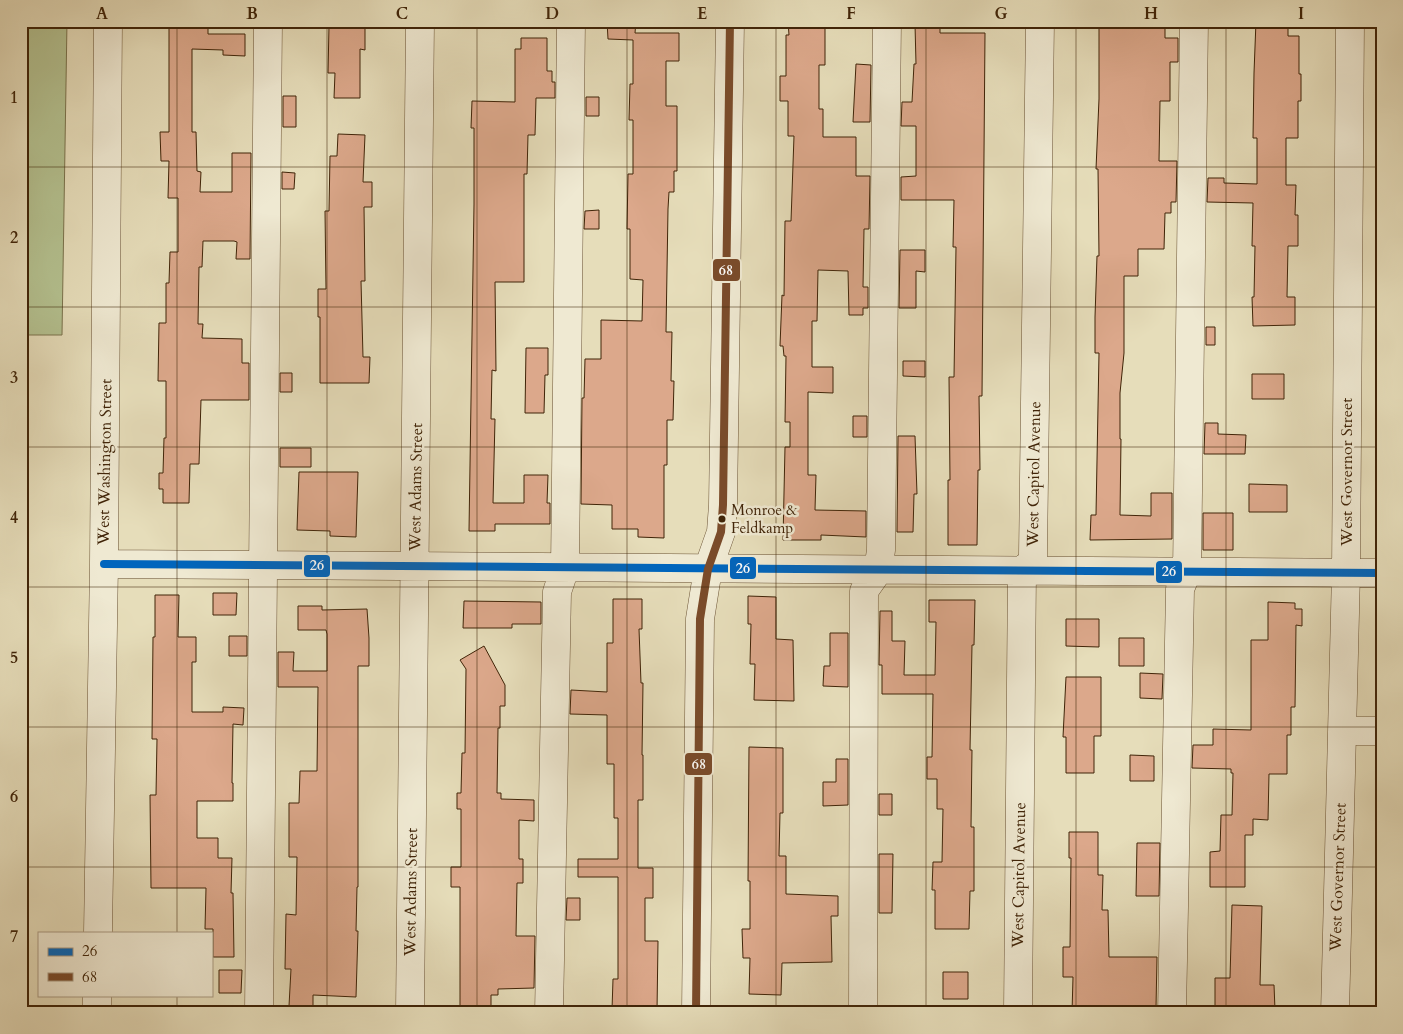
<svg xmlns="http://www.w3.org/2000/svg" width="1403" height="1034" viewBox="0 0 1403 1034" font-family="Cardo,serif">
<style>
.green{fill:#b4c190;stroke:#7a724c}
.building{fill:#dca88b;stroke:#402408}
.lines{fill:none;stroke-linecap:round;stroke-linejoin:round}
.minor-casing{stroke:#6a5234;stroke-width:29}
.minor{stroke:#efe9d2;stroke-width:28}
.bus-1-casing{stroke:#efe9d2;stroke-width:11}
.bus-2-casing{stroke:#efe9d2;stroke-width:11}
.bus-1{stroke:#0065bd;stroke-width:8}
.bus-2{stroke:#7a4b2a;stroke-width:8}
.grid{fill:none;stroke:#402408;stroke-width:1;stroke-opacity:0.55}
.bus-dot{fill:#402408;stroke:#efe9d2;stroke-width:2}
.labels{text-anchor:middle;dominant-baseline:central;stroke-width:5;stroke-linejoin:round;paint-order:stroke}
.bus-label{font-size:15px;fill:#402408;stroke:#efe9d2;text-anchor:start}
.street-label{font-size:16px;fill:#402408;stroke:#efe9d2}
.line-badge{stroke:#efe9d2;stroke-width:2}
.badge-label{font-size:14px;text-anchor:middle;font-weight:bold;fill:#fff}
.neatline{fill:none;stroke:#402408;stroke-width:2}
.grid-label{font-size:16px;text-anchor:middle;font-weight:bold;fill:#402408}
</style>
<rect width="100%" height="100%" fill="#e6ddba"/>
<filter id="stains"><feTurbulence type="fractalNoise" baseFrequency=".004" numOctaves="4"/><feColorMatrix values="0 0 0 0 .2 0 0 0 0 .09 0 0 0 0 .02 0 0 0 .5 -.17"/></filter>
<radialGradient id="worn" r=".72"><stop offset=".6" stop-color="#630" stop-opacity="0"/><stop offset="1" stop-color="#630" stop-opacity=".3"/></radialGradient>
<path class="green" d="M21,21H67L62,335H21Z"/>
<path class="building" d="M607,21H636L635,33H679V61H666V106H677V171H674V192H669L668,209L666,332H672L671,381H674L673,420H667V465H664V538L638,537V529H612V505L581,504L582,398H584L585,359H601V320L642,321L643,280L630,279V229H627L628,174H633V120H629L630,84H633V40L608,39Z
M788,21H825V65H819V109H823V137H856V176H870L869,229H864L863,287H868V308H863V315H849L848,271L818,270L817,321H812V367H833V393L808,392V475H816L815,510L866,511V537L821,535V540H783L785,447H790V422H785L786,356H784L783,346H780L782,295L784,296L785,221H791L794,136H788V101H780V76H786V35H789Z
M1099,21H1165V38H1178V62H1170V101H1160L1159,161H1177L1176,202H1171V213H1165L1164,249H1138V276H1124V353L1120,393V439H1121L1120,515L1151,516V493H1172V539L1090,540L1091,515H1096L1099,353H1095V317L1097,256H1099L1098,169H1096L1099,99Z
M1256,21H1288V36H1299V74H1301V101H1298V138H1286V185H1296L1295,215H1298V246H1288L1287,297H1295V325L1253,326L1252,297H1254L1255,246H1252L1253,203L1207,202L1208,178H1224V183L1257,184V138H1253L1254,73Z
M169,23L208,24V34H245V56L223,55V50L192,49V132H196L197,171L201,172L200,192H232V153H251L250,259H236L237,242L234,241H203L202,267H199L198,324H203L202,338L242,339V363H249V400H201L199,464H190L189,503H163V489H159V473H163L164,438H166V381H158L159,323H166V283H169L170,252H178V198H168L169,161H161L160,132H169Z
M915,24H940V33H985L982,396H979L980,470H978L977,545H948V480H950L949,377H954L956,247H953L954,200H901V177L916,176V126H901L902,102H912L914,64H916Z
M329,26L365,27V50L360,49V98H334L335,73H328Z
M521,38H547V71H552V82H555V98H536L535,135H528L527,174H524V282H495L496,371L492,370L491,419H495L493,503H524V475H548L547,503H550V524H495V531H469L474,204V128H471L472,101L515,102V49H521Z
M856,64L871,65L870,122H853Z
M283,96H296V127H283Z
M586,97H599V116H586Z
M338,134L365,135L363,182H372V207H364L365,281H361L363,357H370L369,383H320V317H318V289H326L325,211H329L330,156H337Z
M282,172L295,173L294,189H282Z
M599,210V229H584L585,211Z
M900,250H925V272L916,271V308H899Z
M1206,327H1215V345H1206Z
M526,348H548V375H545L544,413H525Z
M903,361H925V377L903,376Z
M280,373H292V392H280Z
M1252,374H1284V399H1252Z
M853,416H867V437H853Z
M1205,423H1218V434L1246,435L1245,454H1204Z
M898,436H915L917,494H914L913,532H897Z
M280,448H311V467H280Z
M299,472H358L356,537L330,536V531L297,530Z
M1249,484L1287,485V512H1249Z
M1203,513H1233V550H1203Z
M213,593H237L236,615H213Z
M155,595H179L178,637H196V662H192V712H223V707L244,708L243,725L233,724L232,783H233V801H197V838H218V858H232L231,893H233L234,957H213V929H205L206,888H151L150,795H156L157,739H152L153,637H155Z
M748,596L776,597V639L793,640L794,701L754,700L755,664H750L751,624H748Z
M613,599H642V629H639L641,683H643L642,755H643V800H638V868H653V898H645V941H658L657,1011L612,1010L613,979H618V877H578V859H618V818H614V764H607V715L570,714L571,690L607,692V643H613Z
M929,600H975L974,645H972L970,750H972L971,827H974V891H970L969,929H935V890H932L933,862H942L943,809H937V779H927V757H932L933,694H882V665H879L880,611H892V641H905L904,675H935L936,622H929Z
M464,601L541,602V624H512V628H463Z
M1268,602L1295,603V609H1302V626L1296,625L1295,707H1291V735H1287V774H1269L1268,820L1253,819V835H1245V887H1210V852L1220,851L1221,815H1232L1233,773H1231V769L1192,768L1193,745H1213V729L1251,730V640H1268Z
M298,606H322V610L367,609L369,638V666H358V887H357L356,931H358L356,997L313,995V1006H289L291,969H285L286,914L296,915L297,857H289V803H299L300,771H317L318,687H278V652H294L293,671H327V634L326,630H298Z
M1066,619H1099V647L1066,646Z
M830,633H848V687L823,686L824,666H830Z
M229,636H247V656H229Z
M1119,638H1144V666H1119Z
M484,646L505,685V706H500V728H498L497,793H501V799L534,800V821L519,820V859H523V883H517L516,936H535L534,988L498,989V995H491V1007L460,1006V887H451V867H461V809H457V793H461L462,753H465L466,669L460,660Z
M1140,673L1163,674L1162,699L1140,698Z
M1066,677H1101V736H1094V773H1066V737H1063Z
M749,747L783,748V813H780L779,856H786V894L838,896V916H831L832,962L782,963L781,995L749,994L750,958H743L742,929H750V881H748Z
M1130,755L1154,756V781H1130Z
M836,759H848V805L823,806V782H836Z
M879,794H892V815H879Z
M1069,832H1098V875H1103L1102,910H1108L1109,957H1157L1156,1007L1108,1006V1013H1072L1073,977H1063V947H1070L1071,858H1069Z
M1137,843H1160L1159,896H1136Z
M879,854H893L892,913H879Z
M567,898H580V920H566Z
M1232,905L1262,906L1260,985H1274L1275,1010H1258V1013H1215V978H1230Z
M219,970H242L241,993H219Z
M943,972H968V999H943Z"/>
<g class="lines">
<defs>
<path id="minor" d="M104,564L1382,573
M1343,731H1382
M98,933L104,564L108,21
M97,1013V995
M259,1013L268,21
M410,1013L420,21
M549,1013L557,592L565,568L571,21
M696,1013L700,619L708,569L721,532L723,505L730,21
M863,1013L864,591L878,571L881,550L887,21
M1018,1013L1022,571L1033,561V555L1040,21
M1172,1013L1180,589L1187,572L1194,21
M1335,1013L1346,573L1350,21"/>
</defs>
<use href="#minor" class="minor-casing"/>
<use href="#minor" class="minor"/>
<defs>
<path id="bus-1" d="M104,564L1382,573"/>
<path id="bus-2" d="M696,1013L700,619L708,569L721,532L723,505L730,21"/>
</defs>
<use href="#bus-1" class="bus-1-casing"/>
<use href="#bus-2" class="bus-2-casing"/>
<use href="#bus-1" class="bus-1"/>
<use href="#bus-2" class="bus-2"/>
</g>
<path class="grid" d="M177,21V933M327,21V1013M477,21V1013M627,21V1013M776,21V1013M926,21V1013M1076,21V1013M1226,21V1013M21,167H1382M21,307H1382M21,447H1382M21,587H1382M21,727H1382M21,867H1382M177,995V1013"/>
<circle class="bus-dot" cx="722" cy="519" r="4.5"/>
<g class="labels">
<g class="bus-label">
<text x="731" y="510">Monroe &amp;<tspan x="731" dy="18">Feldkamp</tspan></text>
</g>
<g class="street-label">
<text transform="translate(105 462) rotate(-89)">West Washington Street</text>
<text transform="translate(1347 472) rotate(-90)">West Governor Street</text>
<text transform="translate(1034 474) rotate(-89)">West Capitol Avenue</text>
<text transform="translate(416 487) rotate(-89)">West Adams Street</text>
<text transform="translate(1019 875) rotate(-89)">West Capitol Avenue</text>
<text transform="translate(1338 877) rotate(-88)">West Governor Street</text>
<text transform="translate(411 892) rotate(-89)">West Adams Street</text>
</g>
</g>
<g class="line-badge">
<rect x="712" y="258" width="29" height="24" rx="5" fill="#7a4b2a"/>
<rect x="303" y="554" width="28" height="24" rx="5" fill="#0065bd"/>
<rect x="729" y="556" width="28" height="24" rx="5" fill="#0065bd"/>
<rect x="1155" y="560" width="28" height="24" rx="5" fill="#0065bd"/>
<rect x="684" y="752" width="29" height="24" rx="5" fill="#7a4b2a"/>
</g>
<g class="badge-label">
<text x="726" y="275">68</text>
<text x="317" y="570">26</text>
<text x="743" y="573">26</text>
<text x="1169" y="576">26</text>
<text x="699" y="769">68</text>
</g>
<rect width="1403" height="1034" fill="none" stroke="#e6ddba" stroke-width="55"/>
<rect x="38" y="932" width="175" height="65" fill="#efe9d2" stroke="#a99a81"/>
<rect x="48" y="948" width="25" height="8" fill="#0065bd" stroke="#a99a81"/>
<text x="82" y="956" font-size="15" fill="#402408">26</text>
<rect x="48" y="973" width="25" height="8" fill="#7a4b2a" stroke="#a99a81"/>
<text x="82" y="982" font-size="15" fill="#402408">68</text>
<rect x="28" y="28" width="1348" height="978" class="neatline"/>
<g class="grid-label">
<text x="102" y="19">A</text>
<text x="252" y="19">B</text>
<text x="402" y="19">C</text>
<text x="552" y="19">D</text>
<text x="702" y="19">E</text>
<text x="851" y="19">F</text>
<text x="1001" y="19">G</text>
<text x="1151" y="19">H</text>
<text x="1301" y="19">I</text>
<text x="14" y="103">1</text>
<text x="14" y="243">2</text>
<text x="14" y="383">3</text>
<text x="14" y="523">4</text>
<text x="14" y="663">5</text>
<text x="14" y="802">6</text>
<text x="14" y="942">7</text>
</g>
<rect width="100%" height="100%" filter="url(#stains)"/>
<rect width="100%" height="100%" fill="url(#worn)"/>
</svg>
